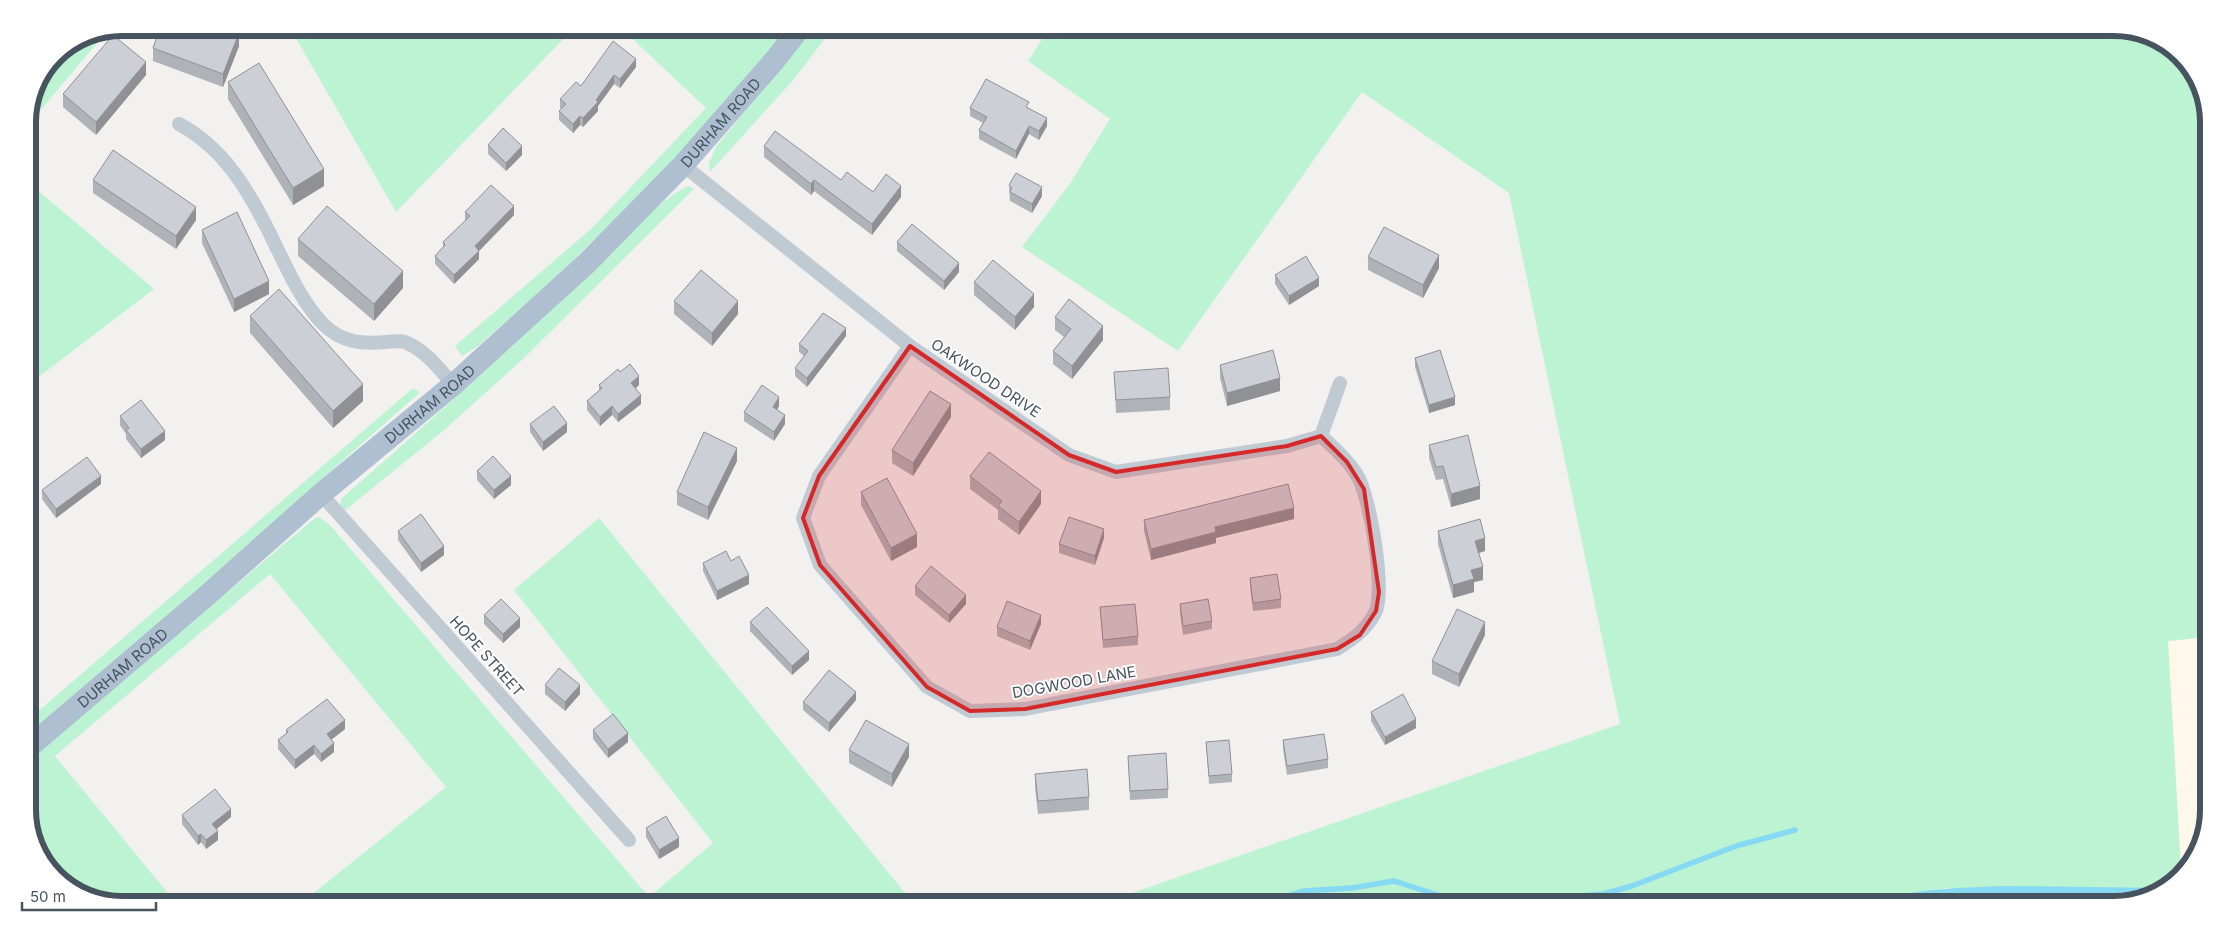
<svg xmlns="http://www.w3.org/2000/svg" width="2236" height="932" viewBox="0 0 2236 932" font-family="Inter,sans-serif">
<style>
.commercial{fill:#fdf8ea}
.green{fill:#bcf3d3}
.water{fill:#86d9f2}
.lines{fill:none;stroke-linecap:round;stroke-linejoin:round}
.stream{stroke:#86d9f2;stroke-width:5.5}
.minor{stroke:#c0cad3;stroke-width:14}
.primary{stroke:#aebfd1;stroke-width:22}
.wall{fill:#afb2b7}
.shaded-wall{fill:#8f9195}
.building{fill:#cccfd5;stroke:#8f9195}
.marked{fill:#d62828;fill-opacity:0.2;stroke:#d62828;stroke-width:4;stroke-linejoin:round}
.labels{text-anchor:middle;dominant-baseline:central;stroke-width:4;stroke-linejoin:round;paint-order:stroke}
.street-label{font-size:15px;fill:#47535f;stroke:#fff}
.rim{fill:none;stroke:#47535f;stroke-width:6}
</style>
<rect width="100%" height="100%" fill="#f3f0f0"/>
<path class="commercial" d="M2208,637V810L2201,846L2181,871L2168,641Z"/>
<path class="green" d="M287,28H574L396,212L293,33Z
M621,28H788L690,146L546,287L478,346L462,356L455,346L591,229L706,108Z
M812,28H833L794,79L710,172L709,163L716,147Z
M1049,28H2114L2150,35L2189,65L2208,116V637L2168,641L2181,871L2166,888H1945L1879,900L1868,904H1100L1620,724L1509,193L1362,92L1178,351L1022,247L1069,185L1110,119L1028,61Z
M108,30L28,125V116L55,55L86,35Z
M28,182L154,289L28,385Z
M689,186L694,189L523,359L443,431L343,512L340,504L342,498C427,424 510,349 593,271C617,248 660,197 689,186Z
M413,388L419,392L417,395L116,661L28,735V720Z
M319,517L330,525L649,897L713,843L514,590L599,518L914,904H300L446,787L270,574L55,756L177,904H122L86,897L47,867L28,816V761L315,518Z"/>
<path class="water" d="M2005,886L2166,888L2114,904H1868C1911,888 1960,888 2005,886Z"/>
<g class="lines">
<path class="stream" d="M1263,904L1303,891L1352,888L1394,881L1444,897L1462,899L1537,900L1603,894L1632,886L1736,846L1795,830"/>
<path class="minor" d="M179,124C224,148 249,191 271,236C286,266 300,300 323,324C342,343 362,344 386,342C392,342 400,340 405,342C425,350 440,369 453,385
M683,165L910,346L1069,455L1116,472L1287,446L1321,436
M910,346L819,476L803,518L820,565L927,687L970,711L1025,709L1337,649C1353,639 1366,630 1375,613C1386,591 1370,496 1357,475C1348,460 1334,448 1321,436
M1321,436L1340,383
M321,494L629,840"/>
<path class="primary" id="s1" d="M28,748L204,598L321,494L453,385L588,262L683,165L774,61L800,28"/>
</g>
<path class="wall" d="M239,46L223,87L153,61V48Z
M636,67L620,88L614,84L598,106V111L583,127L580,125L573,133L559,120V111L562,109L560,108V99L581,86Z
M146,75L96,135L63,107V94Z
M228,82L324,186L293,205L228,99Z
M970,108H1029L1047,126L1039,140L1029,134L1016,159L979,139V130L983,123L970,116Z
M488,145L522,155L506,171L488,154Z
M764,146L841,180L873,192L901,197L872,235L814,191L811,195L764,157Z
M93,180L196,220L176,249L93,193Z
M1009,185L1042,196L1032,213L1010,201Z
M465,212L514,215L479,251V259L454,284L435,264V256L443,247V242L465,221Z
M202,230L269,294L234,312L202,243Z
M298,239L403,288L374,321L298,256Z
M897,242L959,272L944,290L897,251Z
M1368,257L1439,268L1423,298L1368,270Z
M1275,275L1319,286L1289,305L1275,284Z
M974,282L1034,307L1015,330L974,295Z
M674,301L738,314L712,346L674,314Z
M250,316L363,401L333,428L250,333Z
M1055,317L1103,340L1072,379L1053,364V351L1064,337L1055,330Z
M846,336L807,387L795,376V368L804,356L799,352V344Z
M1415,358L1455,405L1429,413L1415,367Z
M1220,365L1280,391L1227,406L1220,378Z
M620,372L639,385L636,388L641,404L618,422L612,415L600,426L587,410V401L599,391V385Z
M1114,372L1170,397V410L1116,413Z
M779,406L777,410L785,424L774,441L744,421V412Z
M120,416L165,440L141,458L126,439V434L120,425Z
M951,417L913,476L892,463V450Z
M530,424L567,432L543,451L530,432Z
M1429,445L1480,499L1451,507L1443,479L1436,480L1429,458Z
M737,461L708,520L677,505V492Z
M477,471L511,485L494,499L477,480Z
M970,476L1041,504L1019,535L998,519V510L970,489Z
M101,484L56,518L42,499V490Z
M861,492L917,547L891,561L861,505Z
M1294,519L1216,538V543L1151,560L1144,531V520Z
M398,531L444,555L421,572L398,540Z
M1438,531L1485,551L1479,553L1483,580L1474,582V592L1453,598L1438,544Z
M1104,538L1095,565L1059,553V544Z
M731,561L749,584L717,600L703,571V563Z
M1250,578L1281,599V608L1253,611L1250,586Z
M915,586L966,604L949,623L915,595Z
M1180,604L1212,621V629L1183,635L1180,613Z
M1100,607L1138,636V645L1103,648Z
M484,615L520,627L503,643L484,624Z
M750,622L809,660L792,675L750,631Z
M1041,624L1030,650L997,636V627Z
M1485,635L1459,687L1432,674V661Z
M545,685L580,694L565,711L545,694Z
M856,700L829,732L803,710V702Z
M1371,712L1416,728L1385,745L1371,721Z
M345,729L331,740L334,752L321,762L314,754L295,769L278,749V740L286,734V730Z
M593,730L628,742L608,758L593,739Z
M1283,740L1328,759V768L1287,775L1283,749Z
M1206,742L1232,774V782L1209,784Z
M849,750L909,757L892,787L849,763Z
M1128,756L1168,789V798L1130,800Z
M1035,774L1089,797V810L1038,814L1035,787Z
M182,815L231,817L216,829L218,840L206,849L201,842L198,845L182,824Z
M646,828L679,847L659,859L646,837Z"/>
<path class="shaded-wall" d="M239,33V46L223,87V74Z
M636,59V67L620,88V79Z
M146,62V75L96,135V122Z
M614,75V84L598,106V111L583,127V118Z
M580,116V125L573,133V124Z
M1047,118V126L1039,140V131Z
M1029,126V134L1016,159V151Z
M522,146V155L506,171V163Z
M324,169V186L293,205V188Z
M814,180V191L811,195V184Z
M901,186V197L872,235V224Z
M1042,187V196L1032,213V204Z
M514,206V215L479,251V259L454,284V275L475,246Z
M196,207V220L176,249V236Z
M1439,255V268L1423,298V285Z
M959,263V272L944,290V281Z
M403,271V288L374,321V304Z
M1319,278V286L1289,305V296Z
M269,281V294L234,312V299Z
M1034,294V307L1015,330V317Z
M738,301V314L712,346V333Z
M1103,326V340L1072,379V366Z
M846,328V336L807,387V378Z
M639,376V385L631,392V383Z
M1280,378V391L1227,406V393Z
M363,384V401L333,428V411Z
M641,395V404L618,422V414Z
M779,397V406L773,416V407Z
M1455,397V405L1429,413V405Z
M951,404V417L913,476V463Z
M612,406V415L600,426V417Z
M785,415V424L774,441V432Z
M567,423V432L543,451V442Z
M165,431V440L141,458V449Z
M737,448V461L708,520V507Z
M101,476V484L56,518V509Z
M511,476V485L494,499V490Z
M1480,486V499L1451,507V494Z
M1041,491V504L1019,535V522Z
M1294,508V519L1216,538V543L1151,560V549L1215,527Z
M1104,529V538L1095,565V556Z
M917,534V547L891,561V548Z
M1485,538V551L1475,554V541Z
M444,546V555L421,572V563Z
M1483,567V580L1474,582V592L1453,598V585L1471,570Z
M749,575V584L717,600V591Z
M966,595V604L949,623V615Z
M1041,615V624L1030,650V641Z
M520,618V627L503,643V634Z
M1485,622V635L1459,687V674Z
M809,651V660L792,675V666Z
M580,685V694L565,711V702Z
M856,692V700L829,732V723Z
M1416,719V728L1385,745V737Z
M345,720V729L327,743V734Z
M628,733V742L608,758V749Z
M334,743V752L321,762V754Z
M909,744V757L892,787V774Z
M314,745V754L295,769V760Z
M231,809V817L212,833V824Z
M218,831V840L206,849V840Z
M201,834V842L198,845V836Z
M679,838V847L659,859V850Z"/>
<path class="building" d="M160,28H225L239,33L223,74L153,48Z
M113,35L146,62L96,122L63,94Z
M613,41L636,59L620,79L614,75L596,100L598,102L583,118L580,116L573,124L559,111L566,104L560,99L576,82L581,86Z
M259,63L324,169L293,188L228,82Z
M986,79L1029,102L1026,107L1047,118L1039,131L1029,126L1016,151L979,130L987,117L970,108Z
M503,128L522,146L506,163L488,145Z
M775,131L841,180L847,172L873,192L886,174L901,186L872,224L814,180L811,184L764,146Z
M113,150L196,207L176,236L93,180Z
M1016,173L1042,187L1032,204L1010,192L1012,188L1009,185Z
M491,185L514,206L475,246L479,251L454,275L435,256L445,245L443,242L470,216L465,212Z
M327,206L403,271L374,304L298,239Z
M237,212L269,281L234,299L202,230Z
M912,224L959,263L944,281L897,242Z
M1384,227L1439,255L1423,285L1368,257Z
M1306,256L1319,278L1289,296L1275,275Z
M993,260L1034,294L1015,317L974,282Z
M701,270L738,301L712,333L674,301Z
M279,289L363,384L333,411L250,316Z
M1069,299L1103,326L1072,366L1053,351L1071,329L1055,317Z
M823,313L846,328L807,378L795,368L808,351L799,344Z
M1273,350L1280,378L1227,393L1220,365Z
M1440,350L1455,397L1429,405L1415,358Z
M630,364L639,376L631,383L641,395L618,414L612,406L600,417L587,401L602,388L599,385L618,369L620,372Z
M1168,368L1170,397L1116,400L1114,372Z
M762,385L779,397L773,407L785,415L774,432L744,412Z
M930,391L951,404L913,463L892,450Z
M141,400L165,431L141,449L126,430L129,428L120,416Z
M554,406L567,423L543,442L530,424Z
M704,432L737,448L708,507L677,492Z
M1468,435L1480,486L1451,494L1443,466L1436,467L1429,445Z
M989,452L1041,491L1019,522L998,506L1002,501L970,476Z
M493,456L511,476L494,490L477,471Z
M87,457L101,476L56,509L42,490Z
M887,478L917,534L891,548L861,492Z
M1288,484L1294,508L1215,527L1216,532L1151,549L1144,520Z
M421,514L444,546L421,563L398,531Z
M1069,517L1104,529L1095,556L1059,544Z
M1480,519L1485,538L1475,541L1483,567L1471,570L1474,579L1453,585L1438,531Z
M726,551L731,561L739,556L749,575L717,591L703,563Z
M931,566L966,595L949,615L915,586Z
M1277,574L1281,599L1253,603L1250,578Z
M501,599L520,618L503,634L484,615Z
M1208,599L1212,621L1183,626L1180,604Z
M1007,601L1041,615L1030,641L997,627Z
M1135,604L1138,636L1103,640L1100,607Z
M767,607L809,651L792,666L750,622Z
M1457,609L1485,622L1459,674L1432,661Z
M559,668L580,685L565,702L545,685Z
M829,670L856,692L829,723L803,702Z
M1403,694L1416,719L1385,737L1371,712Z
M327,699L345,720L327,734L334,743L321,754L314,745L295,760L278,740L288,732L286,730Z
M613,714L628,733L608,749L593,730Z
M866,720L909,744L892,774L849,750Z
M1324,734L1328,759L1287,766L1283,740Z
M1229,740L1232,774L1209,776L1206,742Z
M1166,753L1168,789L1130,791L1128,756Z
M1087,769L1089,797L1038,801L1035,774Z
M215,789L231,809L212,824L218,831L206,840L201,834L198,836L182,815Z
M666,816L679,838L659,850L646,828Z"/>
<path class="marked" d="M910,346L1069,455L1116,472L1287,446L1321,436L1347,462L1364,489L1379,592L1376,611L1360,635L1337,649L1025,709L970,711L927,687L820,565L803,518L819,476Z"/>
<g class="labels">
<g class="street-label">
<text stroke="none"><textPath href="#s1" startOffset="934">DURHAM ROAD</textPath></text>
<text transform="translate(986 378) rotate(34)">OAKWOOD DRIVE</text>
<text stroke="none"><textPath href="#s1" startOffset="529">DURHAM ROAD</textPath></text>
<text transform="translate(487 656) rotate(48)">HOPE STREET</text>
<text stroke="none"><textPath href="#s1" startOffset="124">DURHAM ROAD</textPath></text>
<text transform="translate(1074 682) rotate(-10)">DOGWOOD LANE</text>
</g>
</g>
<path d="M0 0H2236V932H0ZM122 36H2114A86 86 0 0 1 2200 122V810A86 86 0 0 1 2114 896H122A86 86 0 0 1 36 810V122A86 86 0 0 1 122 36Z" fill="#fff" fill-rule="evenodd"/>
<path class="rim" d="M122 36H2114A86 86 0 0 1 2200 122V810A86 86 0 0 1 2114 896H122A86 86 0 0 1 36 810V122A86 86 0 0 1 122 36Z"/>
<path d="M22 902v8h134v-8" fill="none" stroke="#47535f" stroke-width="2.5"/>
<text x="30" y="902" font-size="15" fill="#47535f" stroke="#ffffff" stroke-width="4" paint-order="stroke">50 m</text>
</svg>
